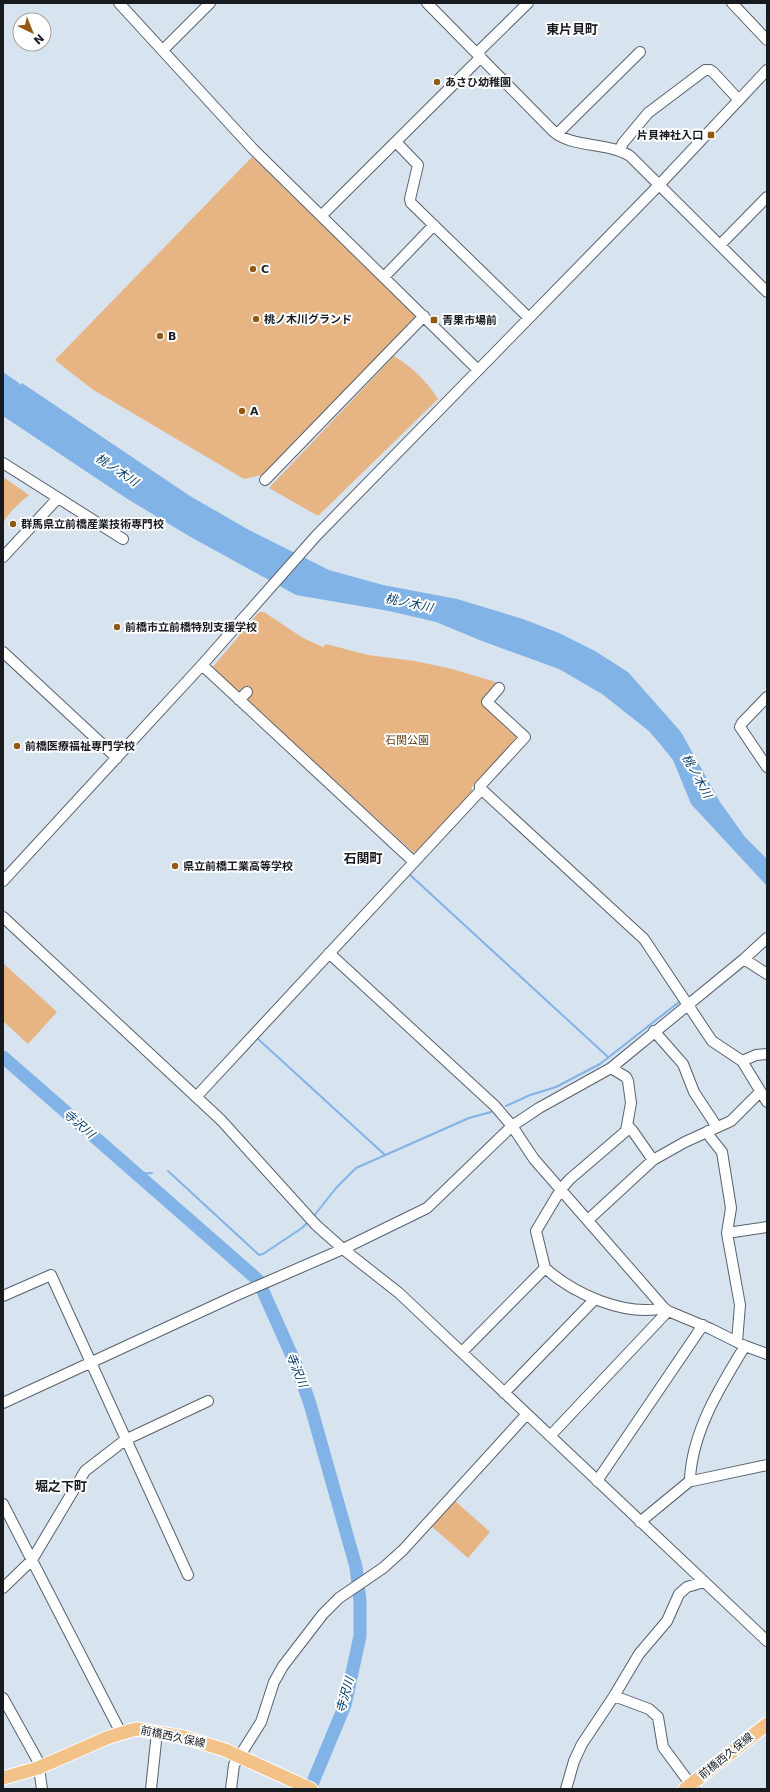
<svg xmlns="http://www.w3.org/2000/svg" width="770" height="1792" viewBox="0 0 770 1792" font-family="'DejaVu Sans','Noto Sans JP',sans-serif">
<style>
.green{fill:#e7b584}
.water{fill:#81b3e7}
.lines{fill:none;stroke-linecap:round;stroke-linejoin:round}
.stream{stroke:#81b3e7;stroke-width:2}
.river{stroke:#81b3e7;stroke-width:13}
.minor-casing{stroke:#57616c;stroke-width:12}
.major-casing{stroke:#fff;stroke-width:15}
.minor{stroke:#fff;stroke-width:10}
.major{stroke:#f2c289;stroke-width:13}
.poi-dot{fill:#915912;stroke:#fff;stroke-width:1.5}
.labels{text-anchor:middle;dominant-baseline:central;stroke-width:4;stroke-linejoin:round;paint-order:stroke}
.poi-label{font-size:11px;font-weight:bold;fill:#171b20;stroke:#fff;text-anchor:start}
.park-label{font-size:11px;fill:#623f17;stroke:#fff}
.street-label{font-size:11px;fill:#171b20;stroke:#fff}
.water-label{font-size:12px;font-style:italic;fill:#003a68;stroke:#fff}
.quarter-label{font-size:13px;font-weight:bold;fill:#171b20;stroke:#fff}
</style>
<rect width="100%" height="100%" fill="#d7e3ef"/>
<path class="green" d="M252,157L417,317L270,473L244,479L92,389L55,360Z
M394,356C412,367 427,381 438,399L318,516L269,488Z
M3,477L29,495C21,502 3,516 3,527Z
M259,612H264L303,638L323,647L326,644L368,655L415,661L452,669L496,682L481,700L518,735V738L472,787V792L416,852H413L212,668Z
M3,963L57,1012L28,1044L3,1021Z
M454,1500L490,1532L468,1558L430,1525Z"/>
<path class="water" d="M3,372L19,383L20,385L22,383L190,496L249,530L329,570L383,585L457,599L523,619L559,633L595,651L628,672L681,732L720,802L745,837L767,859V886L691,804L673,760L660,744L649,731L602,694L559,669L482,641L436,622L389,611L296,595L189,536L126,498L3,416Z"/>
<g class="lines">
<path class="stream" d="M409,874L608,1057
M257,1038L385,1155
M506,1106L530,1095L556,1087L600,1064L679,1002
M168,1171L259,1255L263,1254L302,1228L309,1221
M136,1174L152,1173
M313,1217L336,1188L356,1168L469,1118L491,1112"/>
<path class="river" d="M3,1057L258,1280L297,1367L310,1404L356,1567L360,1601V1636L345,1705L310,1789"/>
<defs>
<path id="minor" d="M119,3L253,149L478,370
M427,3L554,132C573,148 608,142 630,156L767,292
M732,3L767,40
M163,50L210,3
M477,53L528,3
M557,134L640,52
M396,142L418,165L410,199L411,203L529,318
M619,151L623,143L648,113L705,70H710L713,72L739,100
M321,216L481,57
M720,245L767,197
M384,277L434,225
M3,463L123,539
M265,480L424,316
M3,557L58,498
M3,652L117,758
M202,665L414,862
M499,688L487,702L525,737L480,786V788L644,939L712,1041L742,1061L767,1102
M767,697L742,723L740,727L767,767
M239,700L247,692
M3,881L202,665L316,536L659,185L767,70
M3,917L221,1120L316,1225L343,1249L399,1293L767,1641
M329,953L495,1106L512,1126L534,1159L664,1308L668,1311L711,1329L745,1346L767,1354
M744,959L767,974
M654,1031L683,1064L694,1092L717,1127
M742,1061L756,1055L767,1054
M611,1068L626,1077L628,1081L631,1103L626,1131L570,1179L561,1189L536,1231L545,1268C574,1294 625,1317 664,1308
M196,1097L481,790
M628,1126L632,1130L653,1160
M708,1131L710,1137L722,1152L731,1208L727,1233L740,1305L737,1342
M588,1220L653,1160L685,1142L731,1121L760,1092
M727,1233L767,1227
M3,1296L51,1275L188,1575
M745,1346C720,1387 693,1430 690,1478L692,1481L767,1465
M462,1352L545,1268
M504,1393L595,1299
M3,1403L237,1295L343,1249L427,1208L512,1126L539,1108L611,1068L744,959L767,938
M550,1436L668,1311
M597,1481L703,1325
M3,1504L121,1733
M640,1522L691,1480
M3,1588L32,1560L85,1471L125,1440L208,1401
M614,1696L649,1709L658,1717L663,1747L694,1789
M3,1698L38,1761L42,1789
M151,1789L157,1732
M231,1789L234,1765L261,1722L274,1682L283,1666L323,1614L339,1598L383,1568L403,1550L526,1415
M566,1789L574,1761L582,1744L614,1696L639,1654L667,1621L679,1594L687,1587L704,1582"/>
<path id="major" d="M3,1778L38,1768L109,1737L136,1729L183,1737L225,1750L311,1789
M685,1789L767,1724"/>
</defs>
<use href="#minor" class="minor-casing"/>
<use href="#major" class="major-casing"/>
<use href="#minor" class="minor"/>
<use href="#major" class="major"/>
</g>
<g class="poi-dot">
<circle cx="437" cy="82" r="4"/>
<rect x="707" y="131" width="8" height="8" rx="2"/>
<circle cx="253" cy="269" r="4"/>
<circle cx="256" cy="319" r="4"/>
<rect x="430" y="316" width="8" height="8" rx="2"/>
<circle cx="160" cy="336" r="4"/>
<circle cx="242" cy="411" r="4"/>
<circle cx="13" cy="524" r="4"/>
<circle cx="117" cy="627" r="4"/>
<circle cx="17" cy="746" r="4"/>
<circle cx="175" cy="866" r="4"/>
</g>
<g class="labels">
<g class="poi-label">
<text x="445" y="82">あさひ幼稚園</text>
<text x="703" y="135" text-anchor="end">片貝神社入口</text>
<text x="261" y="269">C</text>
<text x="264" y="319">桃ノ木川グランド</text>
<text x="442" y="320">青果市場前</text>
<text x="168" y="336">B</text>
<text x="250" y="411">A</text>
<text x="21" y="524">群馬県立前橋産業技術専門校</text>
<text x="125" y="627">前橋市立前橋特別支援学校</text>
<text x="25" y="746">前橋医療福祉専門学校</text>
<text x="183" y="866">県立前橋工業高等学校</text>
</g>
<g class="park-label">
<text x="407" y="740">石関公園</text>
</g>
<g class="street-label">
<text transform="translate(173 1737) rotate(12)">前橋西久保線</text>
<text transform="translate(726 1756) rotate(-39)">前橋西久保線</text>
</g>
<g class="water-label">
<text transform="translate(117 470) rotate(34)">桃ノ木川</text>
<text transform="translate(409 603) rotate(12)">桃ノ木川</text>
<text transform="translate(697 776) rotate(61)">桃ノ木川</text>
<text transform="translate(79 1124) rotate(41)">寺沢川</text>
<text transform="translate(297 1370) rotate(68)">寺沢川</text>
<text transform="translate(345 1695) rotate(-74)">寺沢川</text>
</g>
<g class="quarter-label">
<text x="572" y="29">東片貝町</text>
<text x="363" y="858">石関町</text>
<text x="61" y="1486">堀之下町</text>
</g>
</g>
<rect width="770" height="1792" fill="none" stroke="#171b20" stroke-width="8"/>
<g transform="translate(32 32) rotate(137)"><circle r="19" fill="#ffffff" stroke="#a2a4a6"/>
<path d="M0-3L7 15L0 10L-7 15Z" fill="#915912"/>
<text y="-6" font-size="11" font-weight="bold" text-anchor="middle" fill="#171b20">N</text>
</g>
</svg>
